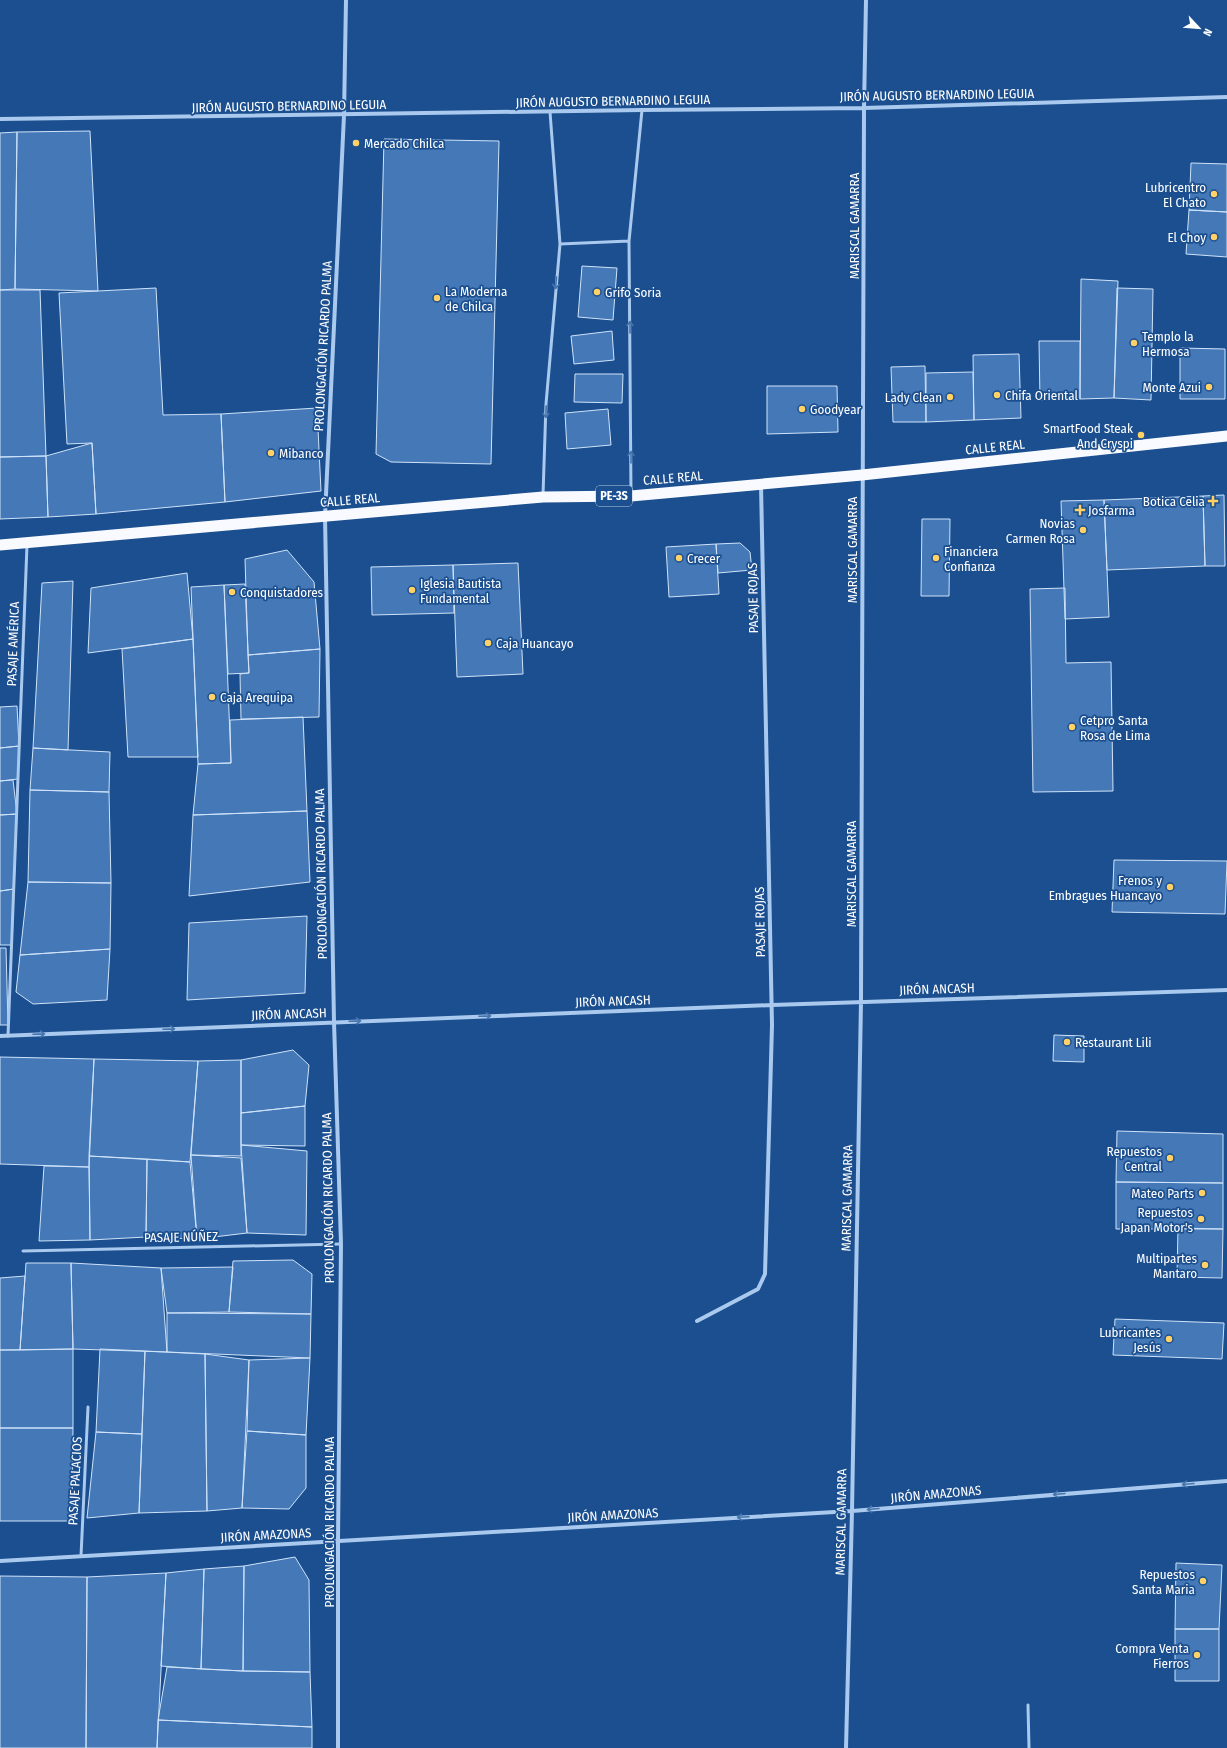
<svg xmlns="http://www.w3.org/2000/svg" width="1227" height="1748" viewBox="0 0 1227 1748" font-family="'Fira Sans Condensed',sans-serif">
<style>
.building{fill:#4478b7;stroke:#cfe3fa}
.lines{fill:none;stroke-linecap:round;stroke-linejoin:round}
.service{stroke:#a9c9ee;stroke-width:3}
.minor{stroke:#a9c9ee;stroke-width:4}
.trunk{stroke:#f8faff;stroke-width:11}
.oneway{stroke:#4674ac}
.poi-dot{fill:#ffd166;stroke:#1b4f8f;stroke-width:1.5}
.labels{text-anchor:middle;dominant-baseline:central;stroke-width:3.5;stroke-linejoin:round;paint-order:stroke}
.shield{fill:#1b4f8f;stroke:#bbcadd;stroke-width:1}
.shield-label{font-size:12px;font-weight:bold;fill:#fff}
.street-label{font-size:13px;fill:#fff;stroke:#1b4f8f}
.poi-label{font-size:13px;fill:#fff;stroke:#1b4f8f;text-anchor:start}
</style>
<rect width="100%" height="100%" fill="#1b4f8f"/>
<path class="building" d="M90,131L98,291L15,289L17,132Z
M17,132L15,289L0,290V133Z
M384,139L499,141L491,464L391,462L376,454Z
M1191,163L1227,164V212L1189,210Z
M1189,210L1227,212V257L1186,254Z
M582,266L617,268L613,320L578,317Z
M1081,279L1118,281L1114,398L1080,399Z
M156,288L163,415L221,414L225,502L96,514L92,443L67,444L59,293Z
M1117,288L1153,289L1151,400L1114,398Z
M0,290H40L46,456L0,457Z
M612,331L614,360L574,364L571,336Z
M1039,341H1080V399L1040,400Z
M1180,348L1225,349V399H1180Z
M1019,354L1021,418L974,420L973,355Z
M925,366L926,422H893L891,367Z
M973,372L974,420L926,422V373Z
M575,374H623L622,403L574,402Z
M767,386H837L838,432L767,434Z
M317,408L321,491L225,502L221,414Z
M608,409L611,445L567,449L565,413Z
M92,443L96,514L48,517L46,456Z
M46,456L48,517L0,519V457Z
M1224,495L1225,566H1205L1203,496Z
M1203,496L1205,566L1107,570L1104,500Z
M1104,500L1109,617L1065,619L1061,501Z
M922,519H950L949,596H921Z
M740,543L750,552L752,570L718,573L716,544Z
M716,544L719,594L669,597L666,547Z
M287,550L314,582L320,649L248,655L245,559Z
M518,563L523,674L457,677L453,565Z
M453,565L454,613L372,615L371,567Z
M187,573L193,639L88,653L91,588Z
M73,581L68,750L33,748L42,583Z
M245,584L249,673L228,674L224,585Z
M224,585L231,763L198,764L191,587Z
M1065,588L1066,663L1111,662L1113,791L1033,792L1030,589Z
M193,639L198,757H128L122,649Z
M320,649L319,717L241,719L240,674L249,673L248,655Z
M17,706L19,746L0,748V707Z
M303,717L307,811L193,815L198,764L231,763L230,720Z
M19,746L18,779L0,781V748Z
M33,748L110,752L109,792L30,790Z
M13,780L17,814L0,815V781Z
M30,790L109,792L111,883L28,882Z
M307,811L310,882L189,896L193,815Z
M17,814L14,889L0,891V815Z
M1114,860L1227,861L1225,914L1112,912Z
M28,882L111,883L110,949L20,955Z
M14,889L12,945H0V891Z
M307,916L305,993L187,1000L189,923Z
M0,948H6L8,1025H0Z
M110,949L107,1000L33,1004L16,992L20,955Z
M1054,1035L1084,1036V1062L1053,1061Z
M293,1050L309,1065L305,1106L241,1113V1060Z
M0,1057L94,1059L89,1167L0,1164Z
M94,1059L198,1061L190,1162L89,1156Z
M241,1060V1156L191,1155L198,1061Z
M305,1106V1146L241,1145V1113Z
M1117,1131L1223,1134V1183L1116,1182Z
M241,1145L307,1151L306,1235L247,1233Z
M191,1155L241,1158L247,1233L197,1239Z
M89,1156L147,1159L146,1237L90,1240Z
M147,1159L190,1162L197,1239L146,1237Z
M44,1166L89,1167L90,1240L39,1241Z
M1116,1182L1223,1183V1229H1116Z
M1178,1228L1223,1229L1222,1278L1177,1277Z
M293,1260L312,1274L311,1314L229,1312L233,1261Z
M26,1263H71L73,1349L20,1350Z
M71,1263L161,1268L167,1352L73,1349Z
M233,1267L229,1312L167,1313L161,1268Z
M25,1276L20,1350H0V1278Z
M167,1313L311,1314L310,1358L167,1352Z
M1115,1319L1224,1323L1222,1359L1113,1355Z
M73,1349V1428H0V1350Z
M100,1349L145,1351L142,1434L96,1432Z
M145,1351L205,1354L207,1511L139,1513Z
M205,1354L249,1360L242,1508L207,1511Z
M310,1358L306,1435L247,1431L249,1360Z
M0,1428H73L72,1521H0Z
M247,1431L306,1435V1488L289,1509L242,1508Z
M96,1432L142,1434L139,1513L87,1518Z
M295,1557L309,1580L310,1672L243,1671L244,1566Z
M1176,1563L1222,1565L1219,1629H1175Z
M244,1566L243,1671L201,1669L204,1569Z
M204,1569L201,1669L161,1666L166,1573Z
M166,1573L157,1748H86L87,1577Z
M0,1576L87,1577L86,1748H0Z
M1175,1629H1219V1681H1175Z
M167,1667L243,1671L310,1672L312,1727L158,1720Z
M158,1720L312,1727V1748H157Z"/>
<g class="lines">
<path class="service" d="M560,244L629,241
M631,494L629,241L642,110
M543,495L546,404L560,244L550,112
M8,1036L27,545
M23,1251L341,1244
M81,1556L88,1407
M1028,1705L1029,1748"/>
<path class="minor" d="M0,119L642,110L864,108L1227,97
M0,1036L772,1005L1227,990
M697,1321L758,1289L765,1274L772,1025L761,485
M0,1561L852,1511L1227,1481
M338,1748V1541L341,1244L334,1022L325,516L344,115L346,0
M846,1748L852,1511L861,1001L864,108L866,0"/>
<path class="trunk" d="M0,545L543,497L631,496L862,475L1227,436"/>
</g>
<defs><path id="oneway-shaft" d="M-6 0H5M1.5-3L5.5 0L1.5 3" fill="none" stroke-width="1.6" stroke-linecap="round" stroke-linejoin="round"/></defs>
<g class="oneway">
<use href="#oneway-shaft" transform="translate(556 283) rotate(95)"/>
<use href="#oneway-shaft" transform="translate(630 327) rotate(-90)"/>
<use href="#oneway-shaft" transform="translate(546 412) rotate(92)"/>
<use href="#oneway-shaft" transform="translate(631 457) rotate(-90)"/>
<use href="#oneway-shaft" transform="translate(485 1016) rotate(-2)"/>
<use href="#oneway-shaft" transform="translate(355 1021) rotate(-2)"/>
<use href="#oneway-shaft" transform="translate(169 1029) rotate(-2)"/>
<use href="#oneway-shaft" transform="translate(39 1034) rotate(-2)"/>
<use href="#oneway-shaft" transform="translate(1188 1484) rotate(175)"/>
<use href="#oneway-shaft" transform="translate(1059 1494) rotate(175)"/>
<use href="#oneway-shaft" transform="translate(873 1509) rotate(175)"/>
<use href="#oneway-shaft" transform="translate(743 1517) rotate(177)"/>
</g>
<g class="poi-dot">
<circle cx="356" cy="143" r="4"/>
<circle cx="1214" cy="194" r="4"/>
<circle cx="1214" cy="237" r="4"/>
<circle cx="597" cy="292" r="4"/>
<circle cx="437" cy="298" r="4"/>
<circle cx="1134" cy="343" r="4"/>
<circle cx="1209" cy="387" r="4"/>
<circle cx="997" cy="395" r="4"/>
<circle cx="950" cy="397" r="4"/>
<circle cx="802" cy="409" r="4"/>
<circle cx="1141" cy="435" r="4"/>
<circle cx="271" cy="453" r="4"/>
<path d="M1211 495h4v4h4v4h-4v4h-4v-4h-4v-4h4z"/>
<path d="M1078 504h4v4h4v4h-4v4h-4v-4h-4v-4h4z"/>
<circle cx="1083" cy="530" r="4"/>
<circle cx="679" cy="558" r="4"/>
<circle cx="936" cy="558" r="4"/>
<circle cx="412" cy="590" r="4"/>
<circle cx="232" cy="592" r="4"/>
<circle cx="488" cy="643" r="4"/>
<circle cx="212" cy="697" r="4"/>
<circle cx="1072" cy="727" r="4"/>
<circle cx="1170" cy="887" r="4"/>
<circle cx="1067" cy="1042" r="4"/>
<circle cx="1170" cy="1158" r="4"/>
<circle cx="1202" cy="1193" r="4"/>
<circle cx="1201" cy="1219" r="4"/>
<circle cx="1205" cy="1265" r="4"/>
<circle cx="1169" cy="1339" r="4"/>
<circle cx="1203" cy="1581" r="4"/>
<circle cx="1197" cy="1655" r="4"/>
</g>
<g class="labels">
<rect class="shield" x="596" y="486" width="36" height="20" rx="3"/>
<g class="shield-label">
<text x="614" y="496">PE-3S</text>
</g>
<g class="street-label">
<text transform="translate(937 95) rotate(-1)">JIRÓN AUGUSTO BERNARDINO LEGUIA</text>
<text transform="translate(613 101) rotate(-1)">JIRÓN AUGUSTO BERNARDINO LEGUIA</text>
<text transform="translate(289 106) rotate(-1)">JIRÓN AUGUSTO BERNARDINO LEGUIA</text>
<text transform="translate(854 226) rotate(-90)">MARISCAL GAMARRA</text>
<text transform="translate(323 346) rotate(-87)">PROLONGACIÓN RICARDO PALMA</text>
<text transform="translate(995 447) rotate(-6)">CALLE REAL</text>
<text transform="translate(673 478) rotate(-5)">CALLE REAL</text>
<text transform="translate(350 500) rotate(-5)">CALLE REAL</text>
<text transform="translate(852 550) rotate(-90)">MARISCAL GAMARRA</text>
<text transform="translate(753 598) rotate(-91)">PASAJE ROJAS</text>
<text transform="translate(13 644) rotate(-88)">PASAJE AMÉRICA</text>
<text transform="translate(321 874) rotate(-91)">PROLONGACIÓN RICARDO PALMA</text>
<text transform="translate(851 874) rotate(-90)">MARISCAL GAMARRA</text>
<text transform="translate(760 922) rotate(-91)">PASAJE ROJAS</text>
<text transform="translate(937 989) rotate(-2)">JIRÓN ANCASH</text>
<text transform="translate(613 1001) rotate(-2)">JIRÓN ANCASH</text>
<text transform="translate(289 1014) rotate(-2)">JIRÓN ANCASH</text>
<text transform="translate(328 1198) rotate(-91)">PROLONGACIÓN RICARDO PALMA</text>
<text transform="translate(847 1198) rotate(-89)">MARISCAL GAMARRA</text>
<text transform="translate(181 1237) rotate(-1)">PASAJE NÚÑEZ</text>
<text transform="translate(75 1481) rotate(-87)">PASAJE PALACIOS</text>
<text transform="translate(936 1494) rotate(-5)">JIRÓN AMAZONAS</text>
<text transform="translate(613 1515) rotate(-3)">JIRÓN AMAZONAS</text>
<text transform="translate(329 1522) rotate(-90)">PROLONGACIÓN RICARDO PALMA</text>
<text transform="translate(841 1522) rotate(-89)">MARISCAL GAMARRA</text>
<text transform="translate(266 1535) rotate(-3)">JIRÓN AMAZONAS</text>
</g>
<g class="poi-label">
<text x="364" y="143">Mercado Chilca</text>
<text x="1206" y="187" text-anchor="end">Lubricentro<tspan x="1206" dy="15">El Chato</tspan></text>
<text x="1206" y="237" text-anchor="end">El Choy</text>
<text x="445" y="291">La Moderna<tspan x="445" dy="15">de Chilca</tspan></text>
<text x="605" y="292">Grifo Soria</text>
<text x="1142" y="336">Templo la<tspan x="1142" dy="15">Hermosa</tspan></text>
<text x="1201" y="387" text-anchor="end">Monte Azui</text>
<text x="1005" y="395">Chifa Oriental</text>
<text x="942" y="397" text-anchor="end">Lady Clean</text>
<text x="810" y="409">Goodyear</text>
<text x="1133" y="428" text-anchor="end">SmartFood Steak<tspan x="1133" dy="15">And Cryspi</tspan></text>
<text x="279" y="453">Mibanco</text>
<text x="1205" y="501" text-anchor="end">Botica Celia</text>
<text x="1088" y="510">Josfarma</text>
<text x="1075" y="523" text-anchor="end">Novias<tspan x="1075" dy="15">Carmen Rosa</tspan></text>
<text x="944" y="551">Financiera<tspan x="944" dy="15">Confianza</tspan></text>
<text x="687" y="558">Crecer</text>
<text x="420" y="583">Iglesia Bautista<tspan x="420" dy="15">Fundamental</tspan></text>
<text x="240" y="592">Conquistadores</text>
<text x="496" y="643">Caja Huancayo</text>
<text x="220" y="697">Caja Arequipa</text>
<text x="1080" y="720">Cetpro Santa<tspan x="1080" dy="15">Rosa de Lima</tspan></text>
<text x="1162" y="880" text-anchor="end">Frenos y<tspan x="1162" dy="15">Embragues Huancayo</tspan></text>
<text x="1075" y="1042">Restaurant Lili</text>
<text x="1162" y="1151" text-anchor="end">Repuestos<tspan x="1162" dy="15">Central</tspan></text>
<text x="1194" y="1193" text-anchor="end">Mateo Parts</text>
<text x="1193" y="1212" text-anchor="end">Repuestos<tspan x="1193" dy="15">Japan Motor's</tspan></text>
<text x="1197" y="1258" text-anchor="end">Multipartes<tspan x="1197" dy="15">Mantaro</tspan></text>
<text x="1161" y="1332" text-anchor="end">Lubricantes<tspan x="1161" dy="15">Jesús</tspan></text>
<text x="1195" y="1574" text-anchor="end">Repuestos<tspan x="1195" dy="15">Santa Maria</tspan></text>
<text x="1189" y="1648" text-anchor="end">Compra Venta<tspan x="1189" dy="15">Fierros</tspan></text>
</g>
</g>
<g transform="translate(1199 28) rotate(116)" stroke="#1b4f8f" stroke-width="3" paint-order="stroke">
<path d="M0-3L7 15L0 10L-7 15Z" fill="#ffffff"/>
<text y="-6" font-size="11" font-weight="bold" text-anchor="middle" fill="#ffffff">N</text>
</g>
</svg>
